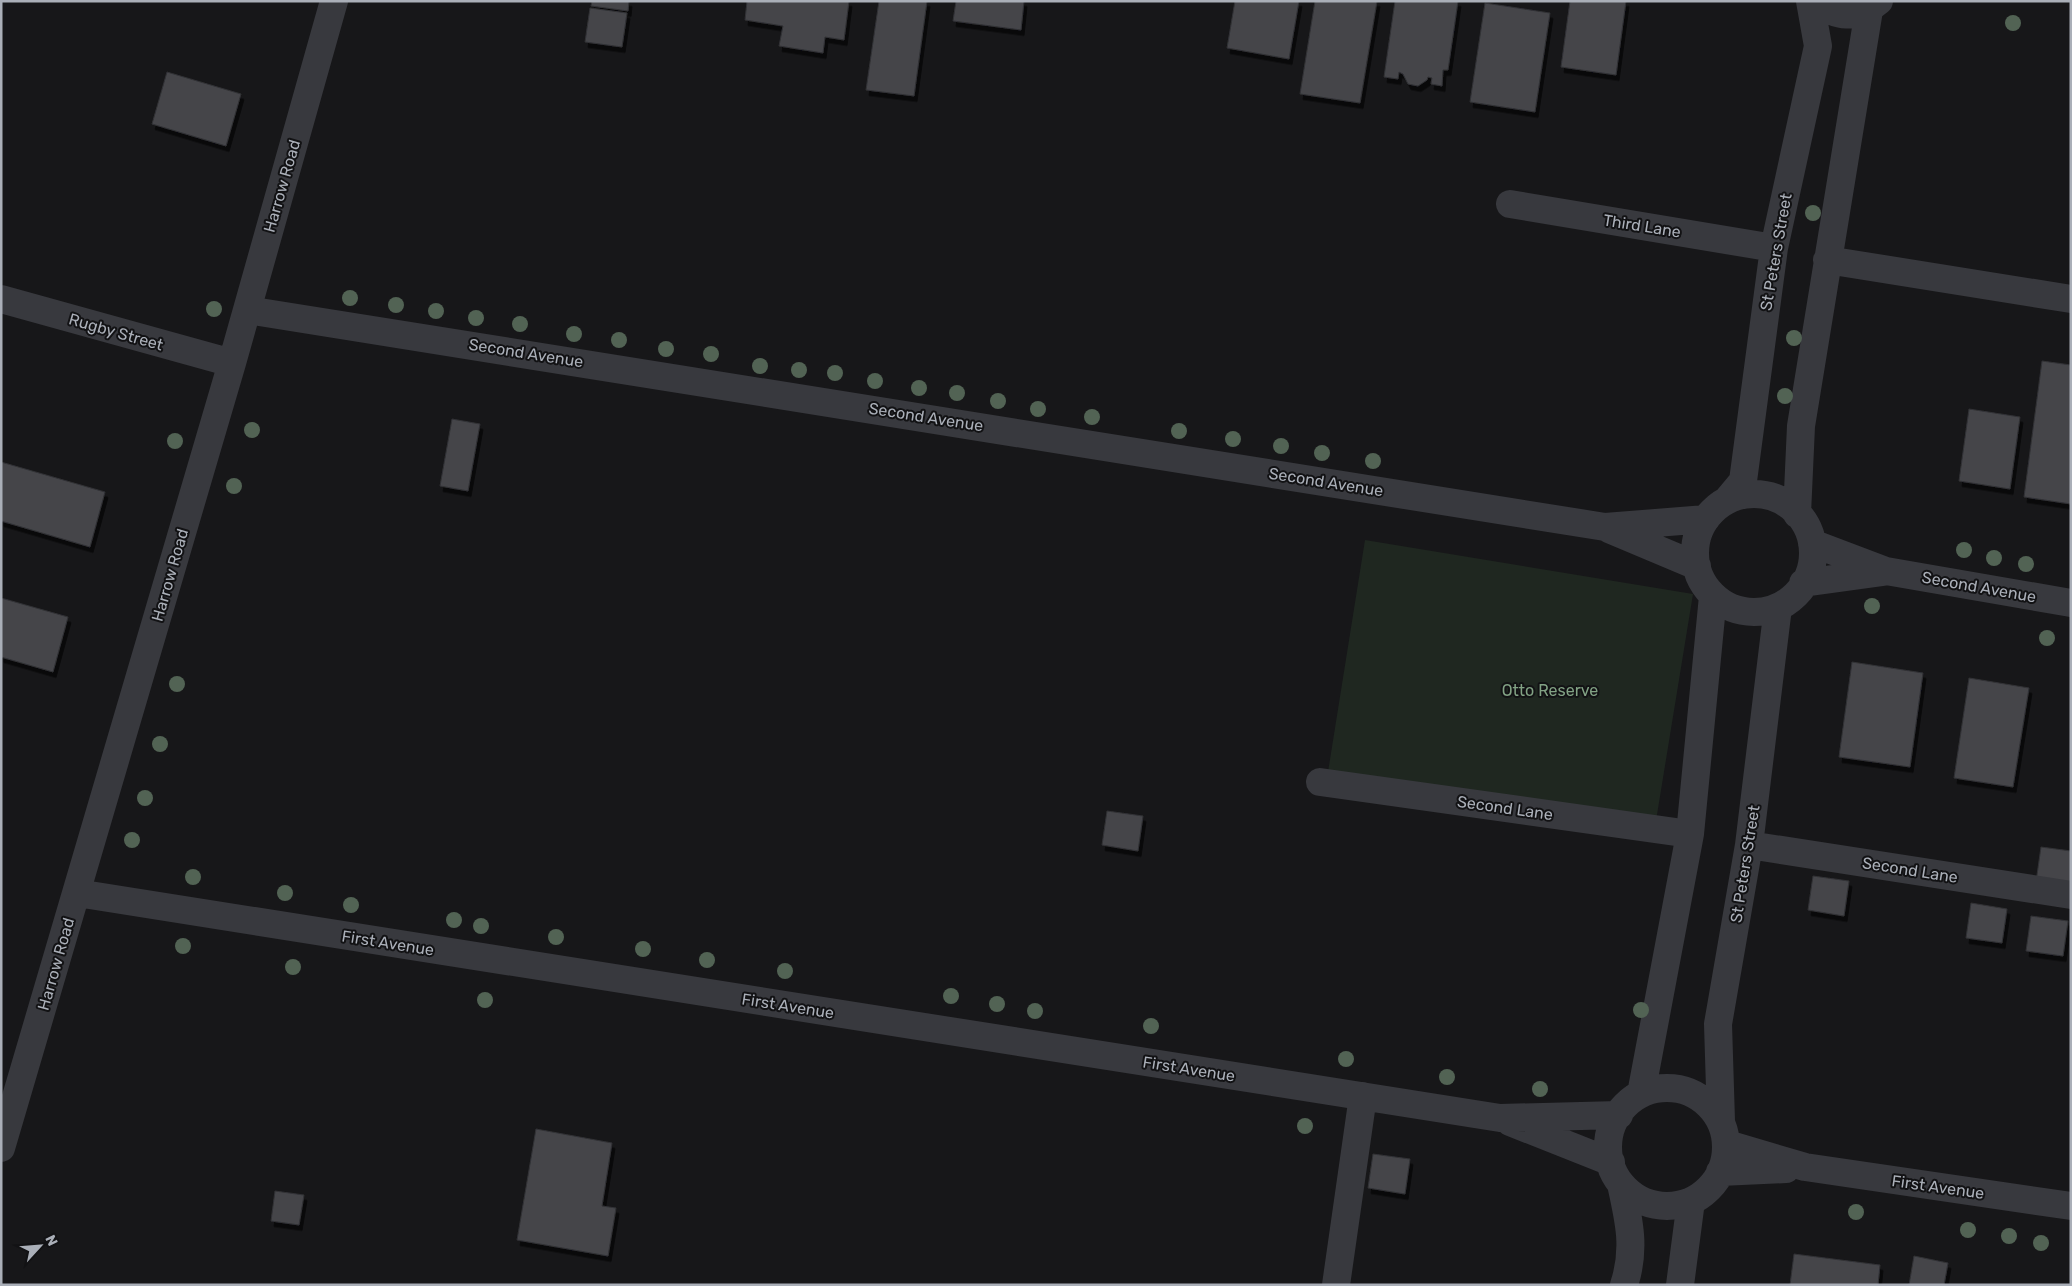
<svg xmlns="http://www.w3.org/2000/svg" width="2072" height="1286" viewBox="0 0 2072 1286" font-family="Rubik,sans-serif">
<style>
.green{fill:#1f2720}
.building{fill:#444549;stroke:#313135;filter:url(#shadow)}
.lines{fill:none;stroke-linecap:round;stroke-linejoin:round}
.minor{stroke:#38393e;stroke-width:28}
.tree{fill:#526354}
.labels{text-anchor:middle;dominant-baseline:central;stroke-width:4;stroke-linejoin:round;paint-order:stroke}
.street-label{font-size:16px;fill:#aaafb8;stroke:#121214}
.park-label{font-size:16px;fill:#82a284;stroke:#121214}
</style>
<defs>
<filter id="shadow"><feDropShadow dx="3" dy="5.5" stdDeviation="0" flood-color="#0009"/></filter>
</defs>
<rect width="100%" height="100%" fill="#171719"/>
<path class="green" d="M1365,540L1693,594L1655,827L1328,772Z"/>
<path class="building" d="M592,1H629L628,11L591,6Z
M747,1H849L844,40L825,37L823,53L779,46L783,26L745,20Z
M879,1H927L914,96L866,90Z
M956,1H1024L1021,30L953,21Z
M1235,1H1299L1289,59L1227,48Z
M1315,1H1377L1360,103L1300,94Z
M1395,1H1458L1448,70H1443L1442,86L1431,84L1432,78L1428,77L1427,80L1418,86L1408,84L1403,74L1399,72L1398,79L1384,77Z
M1570,1H1626L1616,75L1561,67Z
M1485,3L1550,13L1535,112L1470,102Z
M590,8L627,13L622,47L585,42Z
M167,72L241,94L226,146L152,124Z
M2042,361L2071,365V504L2024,497Z
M1969,409L2020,417L2010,489L1959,481Z
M452,419L480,424L468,491L440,486Z
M1,462L105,492L90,547L1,521Z
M1,598L68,617L53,672L1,657Z
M1852,662L1923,673L1910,767L1839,757Z
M1969,678L2029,688L2013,787L1954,778Z
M1107,811L1143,816L1138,851L1102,845Z
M2041,847L2071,851V887L2036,882Z
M1813,876L1849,881L1844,916L1808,910Z
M1971,903L2007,909L2002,943L1966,938Z
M2031,916L2068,921L2063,956L2026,951Z
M536,1129L612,1143L602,1206L616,1208L608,1256L517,1240Z
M1373,1154L1410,1159L1405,1194L1368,1188Z
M275,1191L304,1195L299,1225L271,1221Z
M1794,1254L1880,1265L1878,1285H1790Z
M1914,1256L1948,1263L1944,1285H1909Z"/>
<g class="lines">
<path class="minor" d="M1814,1C1837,18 1856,20 1879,1
M1510,204L1774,248
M1827,260L2071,299
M1,299L232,363
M247,310L1605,527L1706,519
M1695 553a59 59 0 1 1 118 0a59 59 0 1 1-118 0Z
M1728,499L1743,481L1774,248L1818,46L1810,1
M1797,514L1801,426L1869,10
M1609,529L1697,566
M1812,543L1886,571L2071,603
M1803,583L1883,572
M1320,782L1690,834
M1749,845L2071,895
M77,893L1500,1118L1619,1115
M1608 1147a59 59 0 1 1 118 0a59 59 0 1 1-118 0Z
M1641,1094L1690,834L1713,596
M1721,1121L1718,1024L1749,845L1778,607
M1510,1122L1611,1162
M1727,1144L1805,1167L2071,1206
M1,1148L232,363L334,1
M1720,1172L1786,1169
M1621,1184C1629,1220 1636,1249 1624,1285
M1336,1285L1363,1096
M1680,1285L1691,1201"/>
</g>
<g class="tree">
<circle cx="2013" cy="23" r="8"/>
<circle cx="1813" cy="213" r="8"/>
<circle cx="350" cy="298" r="8"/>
<circle cx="396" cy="305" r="8"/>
<circle cx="214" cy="309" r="8"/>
<circle cx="436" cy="311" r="8"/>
<circle cx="476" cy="318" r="8"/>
<circle cx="520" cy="324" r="8"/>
<circle cx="574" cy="334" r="8"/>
<circle cx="1794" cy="338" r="8"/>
<circle cx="619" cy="340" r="8"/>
<circle cx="666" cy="349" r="8"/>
<circle cx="711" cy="354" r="8"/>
<circle cx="760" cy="366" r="8"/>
<circle cx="799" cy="370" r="8"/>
<circle cx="835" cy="373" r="8"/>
<circle cx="875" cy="381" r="8"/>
<circle cx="919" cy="388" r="8"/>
<circle cx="957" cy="393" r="8"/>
<circle cx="1785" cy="396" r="8"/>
<circle cx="998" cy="401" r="8"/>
<circle cx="1038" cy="409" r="8"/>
<circle cx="1092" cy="417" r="8"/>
<circle cx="252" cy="430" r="8"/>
<circle cx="1179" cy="431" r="8"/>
<circle cx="1233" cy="439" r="8"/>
<circle cx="175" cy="441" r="8"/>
<circle cx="1281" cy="446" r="8"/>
<circle cx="1322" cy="453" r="8"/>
<circle cx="1373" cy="461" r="8"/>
<circle cx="234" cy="486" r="8"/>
<circle cx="1964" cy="550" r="8"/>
<circle cx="1994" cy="558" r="8"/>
<circle cx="2026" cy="564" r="8"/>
<circle cx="1872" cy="606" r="8"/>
<circle cx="2047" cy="638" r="8"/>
<circle cx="177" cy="684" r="8"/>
<circle cx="160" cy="744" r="8"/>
<circle cx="145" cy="798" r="8"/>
<circle cx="132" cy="840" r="8"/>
<circle cx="193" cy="877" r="8"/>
<circle cx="285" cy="893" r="8"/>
<circle cx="351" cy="905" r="8"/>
<circle cx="454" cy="920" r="8"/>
<circle cx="481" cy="926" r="8"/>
<circle cx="556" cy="937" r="8"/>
<circle cx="183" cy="946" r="8"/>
<circle cx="643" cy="949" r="8"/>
<circle cx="707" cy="960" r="8"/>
<circle cx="293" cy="967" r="8"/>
<circle cx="785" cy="971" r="8"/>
<circle cx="951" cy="996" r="8"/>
<circle cx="485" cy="1000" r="8"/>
<circle cx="997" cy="1004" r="8"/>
<circle cx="1641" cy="1010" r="8"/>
<circle cx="1035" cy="1011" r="8"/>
<circle cx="1151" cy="1026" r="8"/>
<circle cx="1346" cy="1059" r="8"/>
<circle cx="1447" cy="1077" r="8"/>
<circle cx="1540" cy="1089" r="8"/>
<circle cx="1305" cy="1126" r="8"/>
<circle cx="1856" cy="1212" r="8"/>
<circle cx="1968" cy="1230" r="8"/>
<circle cx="2009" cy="1236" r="8"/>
<circle cx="2041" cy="1243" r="8"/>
</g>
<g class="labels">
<g class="street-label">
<text transform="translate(282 186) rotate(-74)">Harrow Road</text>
<text transform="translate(1642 226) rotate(9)">Third Lane</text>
<text transform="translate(1776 252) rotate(-80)">St Peters Street</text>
<text transform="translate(116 332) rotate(16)">Rugby Street</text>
<text transform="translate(526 353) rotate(9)">Second Avenue</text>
<text transform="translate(926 417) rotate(9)">Second Avenue</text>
<text transform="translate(1326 482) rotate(9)">Second Avenue</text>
<text transform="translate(170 575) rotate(-74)">Harrow Road</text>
<text transform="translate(1979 587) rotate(10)">Second Avenue</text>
<text transform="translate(1505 808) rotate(8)">Second Lane</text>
<text transform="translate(1745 864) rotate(-81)">St Peters Street</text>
<text transform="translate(1910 870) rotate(9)">Second Lane</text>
<text transform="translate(388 943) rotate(9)">First Avenue</text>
<text transform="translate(56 964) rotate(-74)">Harrow Road</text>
<text transform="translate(788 1006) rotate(9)">First Avenue</text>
<text transform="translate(1189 1069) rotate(9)">First Avenue</text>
<text transform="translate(1938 1187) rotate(8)">First Avenue</text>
</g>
<g class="park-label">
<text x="1550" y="690">Otto Reserve</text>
</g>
</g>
<rect width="2072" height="1286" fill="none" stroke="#aaafb8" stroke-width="5"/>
<g transform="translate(40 1246) rotate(64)" stroke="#121214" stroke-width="4" paint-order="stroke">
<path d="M0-4L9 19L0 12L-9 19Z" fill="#aaafb8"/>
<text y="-8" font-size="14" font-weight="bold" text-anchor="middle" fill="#aaafb8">N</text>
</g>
</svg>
